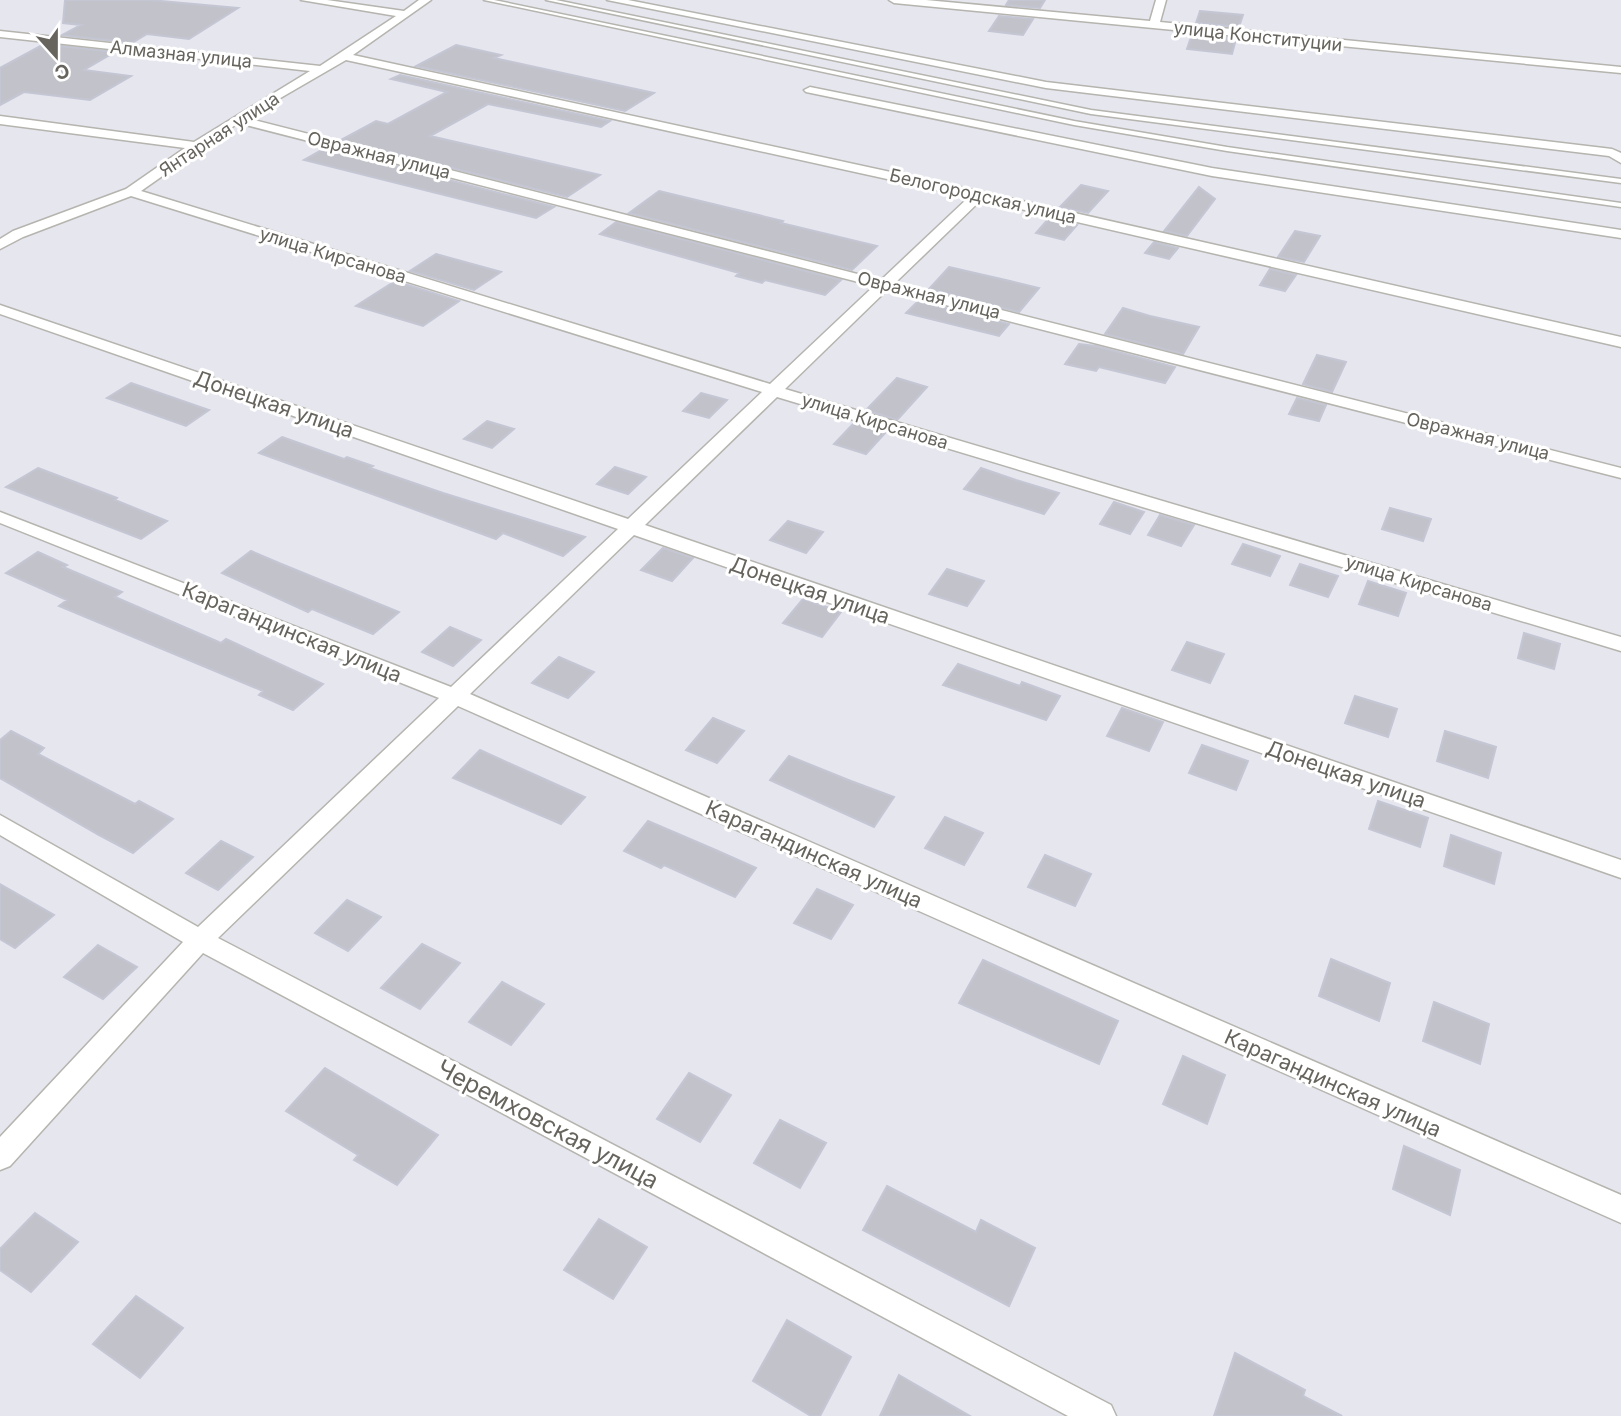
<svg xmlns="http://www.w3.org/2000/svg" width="1621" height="1416" viewBox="0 0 1621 1416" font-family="Inter,sans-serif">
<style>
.building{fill:#c2c3ca;stroke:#c4c6d4;stroke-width:2}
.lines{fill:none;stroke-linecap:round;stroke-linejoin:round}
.service-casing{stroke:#b5b4ae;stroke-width:3}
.minor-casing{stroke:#b5b4ae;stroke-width:3}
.service{fill:#fff;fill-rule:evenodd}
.minor{fill:#fff;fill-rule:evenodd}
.labels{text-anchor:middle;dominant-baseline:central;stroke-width:6;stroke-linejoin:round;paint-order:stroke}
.far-street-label{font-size:18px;fill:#66645d;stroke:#fff}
.street-label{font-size:21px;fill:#66645d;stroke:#fff}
.near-street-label{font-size:24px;fill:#66645d;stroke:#fff}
</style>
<rect width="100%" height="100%" fill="#e6e6ef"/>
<path class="building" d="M65,0H150L238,8L189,39L147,34L132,43L62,35L81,25L63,23Z
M1009,0H1045L1040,8L1006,5Z
M1200,11L1243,15L1239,27L1196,23Z
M999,16L1033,19L1023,35L989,31Z
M1192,34L1236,39L1232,54L1187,49Z
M44,44L115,52L84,70L131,76L90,100L24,92L0,105V68Z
M456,45L501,55L494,58L654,93L625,111L416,66Z
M400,75L610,121L601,127L488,104L430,136L600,175L567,197L341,140L376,121L388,124L447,92L391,79Z
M325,148L554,207L536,218L304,160Z
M1081,185L1108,191L1088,213L1060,207Z
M1199,187L1215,199L1187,236L1164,231Z
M659,191L783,221L781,223L877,246L852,270L629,213Z
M1049,218L1077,225L1064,240L1036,233Z
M616,222L841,280L825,295L765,280L762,283L736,276L739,273L600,234Z
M1295,231L1320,236L1304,262L1278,257Z
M1154,242L1178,248L1169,259L1145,253Z
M436,254L501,272L474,290L410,271Z
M949,267L1010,281L1039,288L1019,312L929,289Z
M1270,269L1296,275L1285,291L1260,285Z
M395,281L459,301L423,326L356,306Z
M918,301L1009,324L999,336L906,313Z
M1123,308L1150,316L1199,327L1183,354L1105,334Z
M1079,344L1096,346L1175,367L1165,383L1099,367L1096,371L1065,364Z
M1317,355L1346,362L1332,392L1303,384Z
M897,378L927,387L897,420L866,410Z
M131,383L209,410L186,426L107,398Z
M701,393L727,400L709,418L683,411Z
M1297,398L1326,405L1319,421L1289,414Z
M487,421L514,429L492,448L464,439Z
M854,423L886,432L866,454L834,444Z
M282,437L344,459L347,457L373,466L370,468L443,493L585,537L563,556L503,533L496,539L259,453Z
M615,467L646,477L628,494L597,484Z
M38,468L117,498L115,500L167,521L141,539L6,487Z
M981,468L1016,480L1059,493L1044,514L964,489Z
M1114,502L1144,512L1130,534L1100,524Z
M1390,508L1431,519L1423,541L1382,529Z
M1160,515L1194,525L1181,546L1148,535Z
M788,521L823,532L806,553L770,540Z
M1243,544L1280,556L1270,576L1232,564Z
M663,548L693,558L672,581L641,570Z
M251,551L279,563L399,612L373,634L312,609L308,612L222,573Z
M38,552L67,565L63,567L122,592L115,597L221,643L226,639L323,684L293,710L259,695L263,691L59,606L67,600L6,573Z
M1300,564L1338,576L1328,597L1290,585Z
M947,569L984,581L967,606L929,594Z
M1368,581L1406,593L1398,616L1359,604Z
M803,599L841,612L822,637L783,623Z
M450,627L481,640L453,666L422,652Z
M1524,633L1560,644L1554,669L1518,658Z
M1187,642L1224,654L1210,683L1172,670Z
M559,657L594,672L568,698L532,683Z
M958,664L1020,686L1022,682L1060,696L1046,720L943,685Z
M1355,696L1397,709L1388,737L1345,723Z
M1122,708L1163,722L1149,751L1107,736Z
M713,718L744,731L717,763L686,750Z
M11,731L44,748L38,754L135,804L139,801L173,819L133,853L99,835L0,778V740Z
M1445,731L1496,747L1488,778L1437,761Z
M1202,745L1248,761L1236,790L1189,773Z
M480,750L553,783L585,797L561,824L453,778Z
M789,756L851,781L894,797L874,827L770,780Z
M1378,801L1428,818L1420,847L1369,829Z
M945,817L983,833L964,865L925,848Z
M648,821L718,851L756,868L735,897L664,865L661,868L624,851Z
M1451,835L1501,853L1494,884L1444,866Z
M221,841L253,857L218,890L186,873Z
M1045,855L1091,874L1075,906L1028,887Z
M0,884L54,915L15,948L0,939Z
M817,889L853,905L831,939L794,923Z
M347,900L381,917L348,951L315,933Z
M422,944L460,963L420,1009L381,988Z
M98,945L137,967L103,999L64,977Z
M1331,959L1390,983L1379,1021L1319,996Z
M983,960L1118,1021L1099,1064L959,1003Z
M502,982L544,1004L511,1045L469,1022Z
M1434,1002L1489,1024L1480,1064L1423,1041Z
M1183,1056L1225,1075L1207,1124L1163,1104Z
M325,1068L438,1135L397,1185L354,1160L358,1155L286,1111Z
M689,1073L731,1095L700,1142L657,1119Z
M780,1120L826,1143L800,1188L754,1163Z
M1404,1146L1460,1170L1450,1215L1393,1189Z
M887,1186L976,1232L981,1220L1035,1248L1009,1306L863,1230Z
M35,1213L78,1242L31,1292L0,1270V1249Z
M599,1219L647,1247L613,1299L564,1270Z
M136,1296L183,1328L140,1378L93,1344Z
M787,1320L851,1357L820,1416H811L753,1381Z
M1235,1353L1305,1390L1303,1396L1342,1416H1214Z
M899,1375L970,1416H880Z"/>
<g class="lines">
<defs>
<path id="service" d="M484,0H494L1074,121L1227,147L1621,203V207L1227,151L1074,125Z
M546,0H556L1091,110L1621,179V183L1091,114Z"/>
<path id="minor" d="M301,0H327L404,11L419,0H431L353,55L978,191L1621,337V347L981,200L895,283L1621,468V478L887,290L785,389L1621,637V651L777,397L645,525L1621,860V878L634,535L470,694L1621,1195V1223L458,706L218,938L1111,1405L1116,1416H1068L203,953L10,1166L0,1170V1137L183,942L0,835V815L198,927L439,698L0,523V512L451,687L618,529L0,314V305L628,519L762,392L131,196L23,237L0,249V239L13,231L126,189L185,148L0,124V116L194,142L310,71L0,37V31L320,66L396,16ZM346,60L969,197L881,280L246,118ZM238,123L874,286L770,384L141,191Z
M607,0H628L1046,82L1612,149L1621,153V163L1609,156L1046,88Z
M889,0H926L1150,21L1156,0H1166L1160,22L1621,67V73L894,3Z
M810,87L1212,168L1621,230V238L1212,176L806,92L804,90Z"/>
</defs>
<use href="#service" class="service-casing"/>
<use href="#minor" class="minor-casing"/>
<use href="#service" class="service"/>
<use href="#minor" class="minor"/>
</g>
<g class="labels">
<g class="far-street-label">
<text transform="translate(1258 36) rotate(6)">улица Конституции</text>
<text transform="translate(181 54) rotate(6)">Алмазная улица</text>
<text transform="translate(219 134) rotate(-33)">Янтарная улица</text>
<text transform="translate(379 155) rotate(14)">Овражная улица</text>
<text transform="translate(983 196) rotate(13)">Белогородская улица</text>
<text transform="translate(333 255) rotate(17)">улица Кирсанова</text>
<text transform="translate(929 295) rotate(14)">Овражная улица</text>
<text transform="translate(875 421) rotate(17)">улица Кирсанова</text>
<text transform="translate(1478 436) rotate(14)">Овражная улица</text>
<text transform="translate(1419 583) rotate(17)">улица Кирсанова</text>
</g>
<g class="street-label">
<text transform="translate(274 404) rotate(19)">Донецкая улица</text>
<text transform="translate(810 590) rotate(19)">Донецкая улица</text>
<text transform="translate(292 632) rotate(22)">Карагандинская улица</text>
<text transform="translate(1346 774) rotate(19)">Донецкая улица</text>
<text transform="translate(814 854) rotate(24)">Карагандинская улица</text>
<text transform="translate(1333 1083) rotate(24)">Карагандинская улица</text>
</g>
<g class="near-street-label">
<text transform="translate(548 1124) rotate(28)">Черемховская улица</text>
</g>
</g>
<g transform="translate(56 56) rotate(159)" stroke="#ffffff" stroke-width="5" paint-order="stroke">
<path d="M0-5L12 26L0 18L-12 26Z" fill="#66645d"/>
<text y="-10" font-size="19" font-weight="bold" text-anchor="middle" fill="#66645d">С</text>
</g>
</svg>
